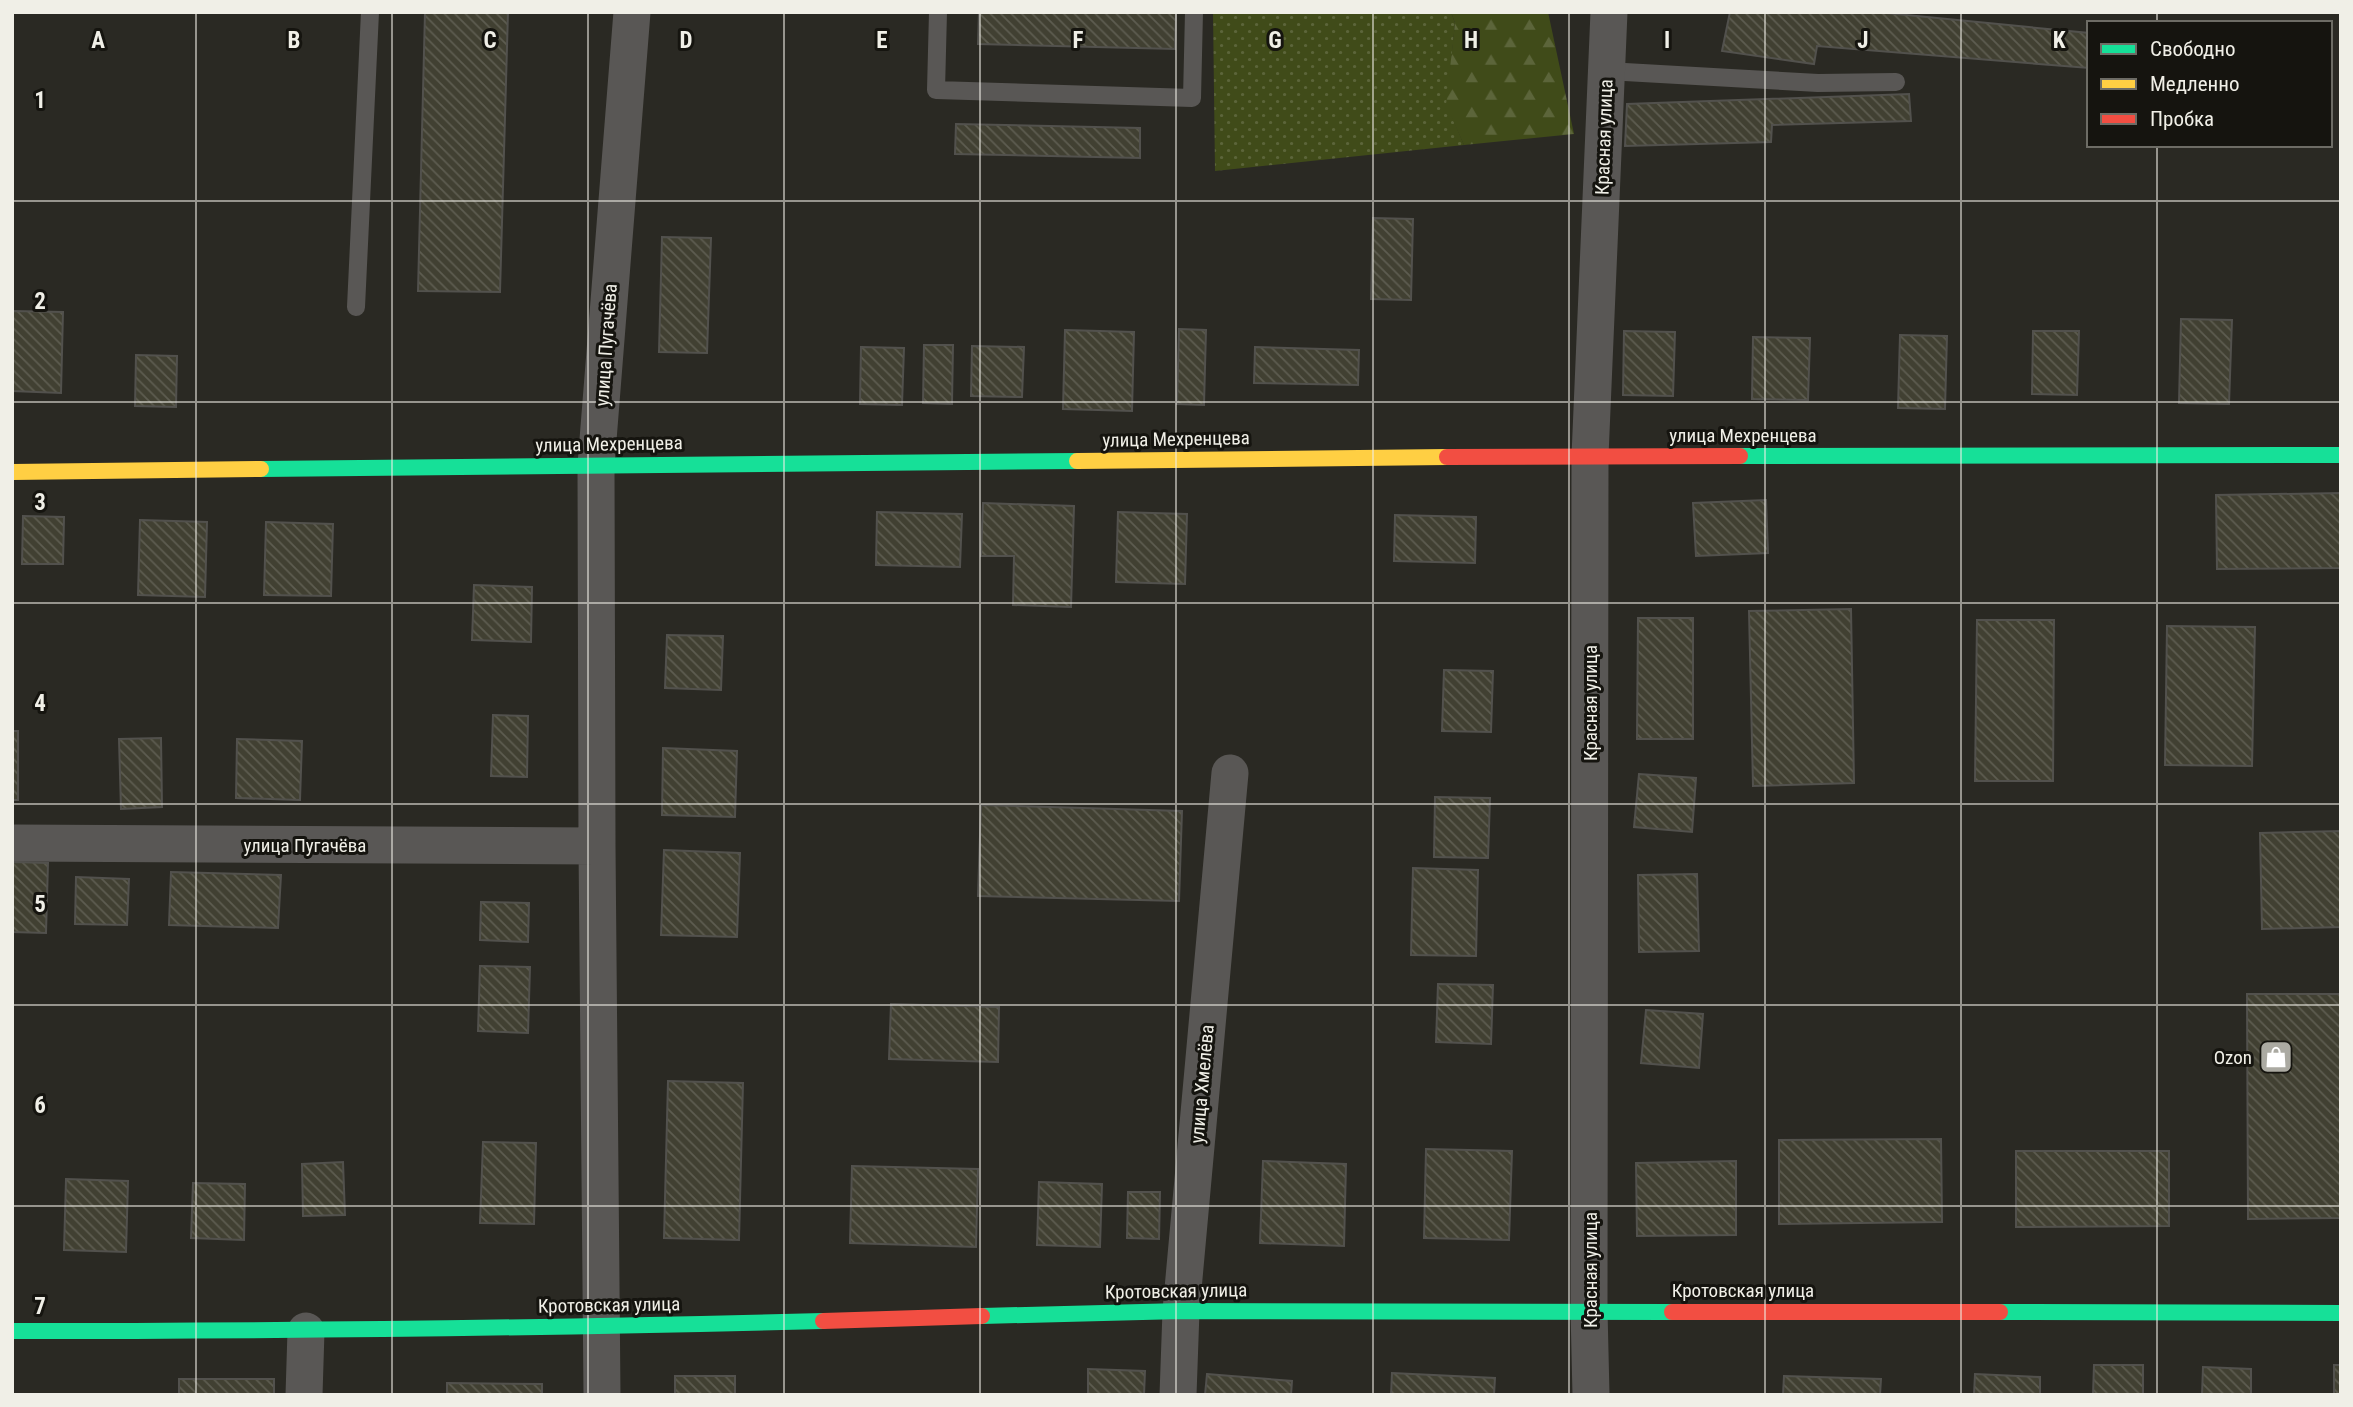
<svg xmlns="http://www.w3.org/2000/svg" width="2353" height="1407" viewBox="0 0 2353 1407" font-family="'Roboto Condensed',sans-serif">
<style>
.grass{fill:url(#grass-dots)}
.forest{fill:url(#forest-firs)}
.building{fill:url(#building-back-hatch);stroke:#52514d;stroke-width:2}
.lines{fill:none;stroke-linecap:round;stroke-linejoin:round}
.lane{stroke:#595755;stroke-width:18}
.street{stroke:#595755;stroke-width:37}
.fast{stroke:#16e098;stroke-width:16}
.slow{stroke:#ffcf43;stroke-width:16}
.jam{stroke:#f24e42;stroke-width:16}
.grid{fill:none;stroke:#f0efe7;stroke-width:2;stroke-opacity:0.55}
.labels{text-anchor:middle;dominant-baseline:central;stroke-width:6;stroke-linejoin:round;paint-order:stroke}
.street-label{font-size:19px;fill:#f0efe7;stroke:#15140f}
.poi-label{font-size:19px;fill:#f0efe7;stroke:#15140f;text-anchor:end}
.grid-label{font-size:23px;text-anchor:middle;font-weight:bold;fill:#f0efe7;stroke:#15140f;stroke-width:6;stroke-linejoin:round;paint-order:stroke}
</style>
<defs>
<pattern id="grass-dots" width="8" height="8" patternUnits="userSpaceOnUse" patternTransform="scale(1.75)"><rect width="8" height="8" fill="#404b19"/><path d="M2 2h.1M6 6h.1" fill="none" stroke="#5c653a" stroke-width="1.8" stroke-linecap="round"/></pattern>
<pattern id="forest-firs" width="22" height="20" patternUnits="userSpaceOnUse" patternTransform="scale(1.75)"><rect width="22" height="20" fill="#404b19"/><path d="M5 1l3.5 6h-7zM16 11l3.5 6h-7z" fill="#5c653a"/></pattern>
<pattern id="building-back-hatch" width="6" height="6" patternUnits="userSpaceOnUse" patternTransform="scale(1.75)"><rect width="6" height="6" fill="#414032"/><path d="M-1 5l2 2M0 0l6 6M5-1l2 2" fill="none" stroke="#5d5c50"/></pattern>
</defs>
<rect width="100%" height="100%" fill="#2a2923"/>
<path class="grass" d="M1213,12H1451L1455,23L1447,105L1464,145L1215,171Z"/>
<path class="forest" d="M1451,12H1548L1574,134L1464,145L1446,105L1455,23Z"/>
<path class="building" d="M425,12H508L500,292L418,291Z
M979,12H1176L1175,49L978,44Z
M1730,12H1876L2089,33V68L1817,46L1814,64L1722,51Z
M1909,94L1911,121L1772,125L1771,142L1625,146L1627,104Z
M956,124L1140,128V158L955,154Z
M1373,218L1413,219L1411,300L1371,299Z
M662,237L711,238L707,353L659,352Z
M13,311L63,312L61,393L12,391Z
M2181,319L2232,320L2229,404L2179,403Z
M1179,329L1206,330L1204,405L1177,404Z
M1065,330L1134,332L1132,411L1063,409Z
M1624,331L1675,332L1673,396L1623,395Z
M2033,331H2079L2077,395L2032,394Z
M1900,335L1947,336L1945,409L1898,408Z
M1753,337L1810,338L1808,400L1752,399Z
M924,345H953L952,404L923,403Z
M972,346L1024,347L1022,397L971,396Z
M861,347L904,348L902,405L860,404Z
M1255,347L1359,350L1358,385L1254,383Z
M136,355L177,356L176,407L135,406Z
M2341,493V568L2217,569L2216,495Z
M1766,500L1768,553L1696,556L1693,503Z
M983,503L1074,506L1071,607L1013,605L1014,556H981Z
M877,512L962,514L960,567L876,565Z
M1118,512L1187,514L1185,584L1116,582Z
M1395,515L1476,517L1475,563L1394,561Z
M23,516L64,517L63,564H22Z
M140,520L207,522L205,597L138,595Z
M266,522L333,524L331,596L264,595Z
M474,585L532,587L531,642L472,640Z
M1851,609L1854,783L1753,786L1749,611Z
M1638,618H1693V739H1637Z
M1977,620H2054L2053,781H1975Z
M2167,626L2255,627L2252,766L2165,765Z
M667,635L723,636L721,690L665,688Z
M1444,670L1493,671L1491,732L1442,731Z
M493,715L528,716L527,777L491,776Z
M12,731H18V800H12Z
M161,738L162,807L121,809L119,739Z
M237,739L302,741L300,800L236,798Z
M663,748L737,751L735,817L662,815Z
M1639,774L1696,778L1692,832L1634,827Z
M1435,797L1490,798L1488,858L1434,857Z
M981,805L1182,811L1179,901L978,896Z
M2341,831V927L2262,929L2260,833Z
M664,850L740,853L737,937L661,935Z
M12,862L48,863L46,933L12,932Z
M1413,868L1478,870L1476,956L1411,955Z
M171,872L281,875L278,928L169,925Z
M1697,874L1699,951L1639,952L1638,875Z
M76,877L129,879L127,925L75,924Z
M481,902L529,903L528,942L480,940Z
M480,966L530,967L528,1033L478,1031Z
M1438,984L1493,985L1491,1044L1436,1042Z
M2247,994H2341V1218L2248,1219Z
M891,1004L999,1007L998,1062L889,1059Z
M1646,1010L1703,1014L1699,1068L1641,1063Z
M668,1081L743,1083L739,1240L664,1238Z
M1941,1139L1942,1222L1779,1224V1140Z
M483,1142L536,1143L534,1224L480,1223Z
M1426,1149L1512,1151L1509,1240L1424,1238Z
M2016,1151H2169V1226L2016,1227Z
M1263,1161L1346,1164L1344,1246L1260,1243Z
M1736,1161V1235L1637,1236L1636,1163Z
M343,1162L345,1215L303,1216L302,1164Z
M852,1166L978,1169L976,1247L850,1243Z
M66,1179L128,1181L126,1252L64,1250Z
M1039,1182L1102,1184L1100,1247L1037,1245Z
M193,1183L245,1184L244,1240L191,1238Z
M1128,1192H1160L1159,1239L1127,1238Z
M2094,1365H2143V1395H2093Z
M2334,1365H2341V1395H2334Z
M2203,1367L2251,1369V1395H2202Z
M1088,1369L1145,1371L1144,1395H1088Z
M1392,1373L1495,1378L1494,1395H1391Z
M1207,1374L1292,1381L1291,1395H1205Z
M1975,1374L2040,1377V1395H1974Z
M675,1376H735V1395H675Z
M1784,1376L1881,1379L1880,1395H1783Z
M179,1379H274V1395H179Z
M447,1383L542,1384V1395H447Z"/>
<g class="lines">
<path class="lane" d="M938,12L936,90L1192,98L1194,12
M1607,71L1818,83L1896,82
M356,307L370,12"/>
<path class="street" d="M12,843L597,846
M304,1395L306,1331
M602,1395L597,846L596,465L632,12
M1178,1395L1181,1311L1230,773
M1591,1395L1589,1310L1590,456L1609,12"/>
<path class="fast" d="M1740,456L2341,455
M261,469L1077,461
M2000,1312L2341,1313
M982,1316L1181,1311L1672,1312
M12,1331C283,1331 553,1328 823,1321"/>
<path class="slow" d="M1077,461L1447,457
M12,472L261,469"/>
<path class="jam" d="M1447,457L1740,456
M1672,1312H2000
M823,1321L982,1316"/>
</g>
<path class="grid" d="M196,12V1395M392,12V1395M588,12V1395M784,12V1395M980,12V1395M1176,12V1395M1373,12V1395M1569,12V1395M1765,12V1395M1961,12V1395M2157,12V23M2157,145V1395M12,201H2341M12,402H2341M12,603H2341M12,804H2341M12,1005H2341M12,1206H2341"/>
<defs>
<symbol id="shop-square" viewBox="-11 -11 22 22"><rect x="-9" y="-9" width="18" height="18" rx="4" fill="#abaaa2" stroke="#15140f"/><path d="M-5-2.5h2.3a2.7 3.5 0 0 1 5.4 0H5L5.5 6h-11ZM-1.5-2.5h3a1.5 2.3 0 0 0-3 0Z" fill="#fff"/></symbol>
</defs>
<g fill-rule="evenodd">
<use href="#shop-square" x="2257" y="1038" width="38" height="38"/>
</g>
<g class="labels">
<g class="street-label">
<text transform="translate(1604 137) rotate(-88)">Красная улица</text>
<text transform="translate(606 345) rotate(-86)">улица Пугачёва</text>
<text x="1743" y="435">улица Мехренцева</text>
<text transform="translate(1176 439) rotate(-1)">улица Мехренцева</text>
<text transform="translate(609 444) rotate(-1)">улица Мехренцева</text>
<text transform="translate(1590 703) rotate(-90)">Красная улица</text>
<text x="305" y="845">улица Пугачёва</text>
<text transform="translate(1202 1084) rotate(-85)">улица Хмелёва</text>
<text transform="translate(1590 1270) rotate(-90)">Красная улица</text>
<text x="1743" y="1290">Кротовская улица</text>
<text transform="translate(1176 1291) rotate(-1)">Кротовская улица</text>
<text transform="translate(609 1305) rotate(-1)">Кротовская улица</text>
</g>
<g class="poi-label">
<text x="2252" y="1057">Ozon</text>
</g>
</g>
<g class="grid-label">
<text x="98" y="48">A</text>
<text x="294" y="48">B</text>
<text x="490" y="48">C</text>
<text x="686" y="48">D</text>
<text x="882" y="48">E</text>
<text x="1078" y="48">F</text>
<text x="1275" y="48">G</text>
<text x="1471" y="48">H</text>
<text x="1667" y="48">I</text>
<text x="1863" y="48">J</text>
<text x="2059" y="48">K</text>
<text x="40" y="108">1</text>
<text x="40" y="309">2</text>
<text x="40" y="510">3</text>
<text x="40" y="711">4</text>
<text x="40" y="912">5</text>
<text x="40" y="1113">6</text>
<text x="40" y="1314">7</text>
</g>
<rect width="2353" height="1407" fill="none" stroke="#f0efe7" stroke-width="28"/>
<rect x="2087" y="21" width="245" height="126" fill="#15140f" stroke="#6d6c65" stroke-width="2"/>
<rect x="2101" y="44" width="35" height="10" fill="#16e098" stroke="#6d6c65" stroke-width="2"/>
<text x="2150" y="56" font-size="21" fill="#f0efe7">Свободно</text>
<rect x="2101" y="79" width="35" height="10" fill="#ffcf43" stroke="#6d6c65" stroke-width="2"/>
<text x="2150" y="91" font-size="21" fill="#f0efe7">Медленно</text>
<rect x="2101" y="114" width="35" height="10" fill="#f24e42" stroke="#6d6c65" stroke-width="2"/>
<text x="2150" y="126" font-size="21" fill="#f0efe7">Пробка</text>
</svg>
